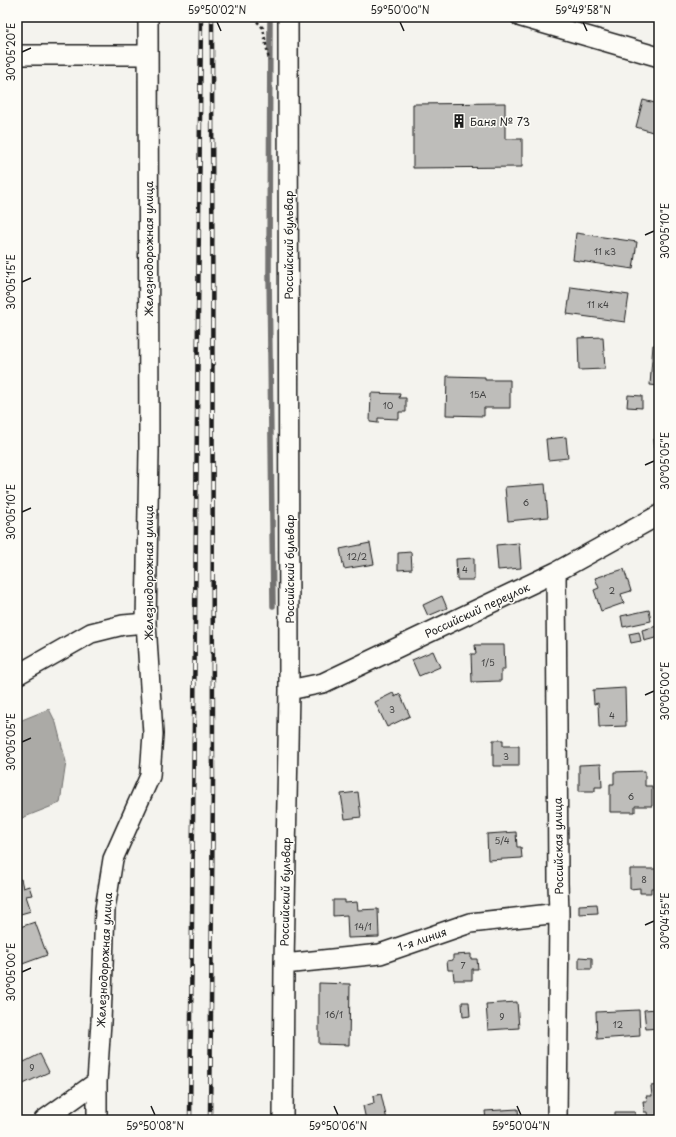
<svg xmlns="http://www.w3.org/2000/svg" width="676" height="1137" viewBox="0 0 676 1137" font-family="'Playpen Sans',sans-serif">
<style>
.water{fill:#abaaa6;stroke:#72716f}
.lines{fill:none;stroke-linecap:round;stroke-linejoin:round}
.stream{stroke:#72716f;stroke-width:5.5}
.building{fill:#bebdba;stroke:#1c1c1c}
.minor-casing{stroke:#1c1c1c;stroke-width:22}
.path{stroke:#1c1c1c;stroke-width:2.5;stroke-dasharray:3 3;stroke-linecap:butt}
.minor{stroke:#fdfcf7;stroke-width:19}
.rail-casing{stroke:#1c1c1c;stroke-width:4.5}
.rail{stroke:#fdfcf7;stroke-width:3;stroke-dasharray:9;stroke-linecap:butt}
.ticks{fill:none;stroke:#1c1c1c;stroke-width:1.5}
.labels{text-anchor:middle;dominant-baseline:central;stroke-width:3;stroke-linejoin:round;paint-order:stroke}
.number-label{font-size:9px;fill:#444}
.poi-label{font-size:11px;fill:#1c1c1c;stroke:#fdfcf7;text-anchor:start}
.street-label{font-size:11px;fill:#1c1c1c;stroke:#fdfcf7}
.neatline{fill:none;stroke:#1c1c1c;stroke-width:1.5}
.ticks-label{font-size:10px;text-anchor:middle;fill:#1c1c1c}
</style>
<rect width="100%" height="100%" fill="#f4f3ee"/>
<filter id="ink" filterUnits="userSpaceOnUse"><feTurbulence type="fractalNoise" baseFrequency=".025" numOctaves="2"/><feDisplacementMap in="SourceGraphic" scale="8" xChannelSelector="R" yChannelSelector="G"/><feConvolveMatrix kernelMatrix="1 2 1 2 8 2 1 2 1" color-interpolation-filters="sRGB"/></filter>
<g filter="url(#ink)">
<path class="water" d="M49,709L56,723L66,762L60,803L17,820V722Z"/>
<g class="lines">
<path class="stream" d="M270,17L269,272L273,606"/>
</g>
<path class="building" d="M643,100L659,104V134L636,127Z
M505,103V139H522V167L413,168V104Z
M576,233L637,242L633,269L573,260Z
M571,287L629,295L625,322L567,314Z
M603,337L605,369L579,370L578,338Z
M653,345H659V386L650,385Z
M447,376L485,377V380H510V408H484V416L446,415Z
M371,393L400,394L399,398H406V412H399V419L378,418V423L370,422Z
M628,395L642,396V408L627,407Z
M566,437L568,458L548,460L546,439Z
M654,439H659V468H656Z
M545,484L548,517L508,521L505,487Z
M370,543L374,564L344,569L340,549Z
M519,543L521,568L498,570L496,545Z
M411,552L412,569L398,570V553Z
M474,558V580H457L456,559Z
M624,569L631,591L621,594L624,603L601,611L594,590L599,588L595,578Z
M442,596L447,608L428,616L423,605Z
M649,610L651,621L623,627L621,616Z
M657,626L659,637L644,641L642,630Z
M639,632L641,641L631,643L629,634Z
M475,645H504L505,670H501V681L472,682L471,654H476Z
M433,651L440,667L419,676L412,660Z
M625,688L626,726L599,727L598,703L594,704L593,690Z
M393,693L395,697L400,694L410,716L387,727L375,702Z
M493,740H503V746H519V766H493Z
M601,764L602,787H595V791H579V765Z
M645,771V786H652V806H635V812H610V784H614V772Z
M358,792L361,817L345,819L341,794Z
M516,832L517,847H521L522,858L488,860L487,834Z
M630,869H659V888H651V893H640V888L630,889Z
M21,879L23,888L29,886L32,895L26,896L31,911L17,915V880Z
M333,900H345V903L357,902L358,910L378,909L379,937L348,938L347,915L333,916Z
M597,904L598,913L579,914V905Z
M35,922L47,955L17,966V928Z
M471,954V959H477L478,969H472V980H454L453,970H448L447,961L453,960V955Z
M579,957L592,958V969H579Z
M319,983L350,984L349,1045L319,1044Z
M462,1002H469L470,1016L463,1017Z
M517,1002L519,1028L488,1030L486,1004Z
M657,1009L659,1028L646,1029L644,1010Z
M639,1010L640,1036L597,1039L596,1012Z
M40,1054L49,1072L19,1086L17,1082V1061L22,1059L24,1062Z
M659,1085V1119L648,1120L647,1112H644L643,1101H647L646,1096H652L651,1086Z
M381,1094L387,1120H366L363,1106L374,1103L373,1096Z
M518,1109L519,1120H486L485,1111Z
M615,1112H635V1120H615Z"/>
<g class="lines">
<defs>
<path id="minor" d="M521,17L659,57
M17,55H148
M556,572L558,883L559,913L557,1120
M17,675L91,633L123,625L146,623
M289,690L323,683L556,572L659,515
M284,964L380,954L470,923L559,913
M44,1120L97,1082
M97,1120V1082L101,1022L105,909L113,859L150,776L153,734L146,623L149,451L148,17
M283,1120L284,964L289,690L288,17"/>
</defs>
<use href="#minor" class="minor-casing"/>
<path class="path" d="M253,17L263,28L269,61"/>
<use href="#minor" class="minor"/>
<defs>
<path id="rail" d="M190,1120L201,17
M210,1120L213,781L212,17"/>
</defs>
<use href="#rail" class="rail-casing"/>
<use href="#rail" class="rail"/>
</g>
</g>
<path class="ticks" d="M217,22L221,31M400,22L404,31M583,22L587,31M22,52L31,48M645,235L654,231M22,282L31,278M645,465L654,461M22,512L31,508M645,695L654,691M22,742L31,738M645,925L654,921M22,972L31,968M151,1106L155,1115M334,1106L338,1115M517,1106L521,1115"/>
<defs>
<symbol id="building-bare" viewBox="-9 -9 18 18"><path d="M-4-6H4V6H1V3H-1V6H-4ZM-2.5-4.3h1.7v1.8h-1.7ZM.8-4.3h1.7v1.8H.8ZM-2.5-1h1.7V.8h-1.7ZM.8-1h1.7V.8H.8Z" fill="#1c1c1c" stroke="#fdfcf7" stroke-width="2.5" paint-order="stroke"/></symbol>
</defs>
<g fill-rule="evenodd">
<use href="#building-bare" x="449" y="111" width="20" height="20"/>
</g>
<g class="labels">
<g class="number-label">
<text x="605" y="251">11 к3</text>
<text x="598" y="304">11 к4</text>
<text x="478" y="394">15А</text>
<text x="388" y="405">10</text>
<text x="526" y="502">6</text>
<text x="357" y="556">12/2</text>
<text x="465" y="569">4</text>
<text x="612" y="590">2</text>
<text x="488" y="662">1/5</text>
<text x="392" y="709">3</text>
<text x="612" y="715">4</text>
<text x="506" y="756">3</text>
<text x="631" y="796">6</text>
<text x="502" y="840">5/4</text>
<text x="644" y="879">8</text>
<text x="363" y="926">14/1</text>
<text x="463" y="965">7</text>
<text x="334" y="1014">16/1</text>
<text x="502" y="1016">9</text>
<text x="618" y="1024">12</text>
<text x="32" y="1067">9</text>
</g>
<g class="poi-label">
<text x="470" y="121">Баня № 73</text>
</g>
<g class="street-label">
<text transform="translate(288 245) rotate(-90)">Российский бульвар</text>
<text transform="translate(148 249) rotate(-90)">Железнодорожная улица</text>
<text transform="translate(289 569) rotate(-90)">Российский бульвар</text>
<text transform="translate(148 573) rotate(-90)">Железнодорожная улица</text>
<text transform="translate(477 610) rotate(-25)">Российский переулок</text>
<text transform="translate(558 846) rotate(-91)">Российская улица</text>
<text transform="translate(285 892) rotate(-89)">Российский бульвар</text>
<text transform="translate(422 939) rotate(-19)">1-я линия</text>
<text transform="translate(104 960) rotate(-87)">Железнодорожная улица</text>
</g>
</g>
<rect width="676" height="1137" fill="none" stroke="#fdfcf7" stroke-width="44"/>
<rect x="22" y="22" width="632" height="1093" class="neatline"/>
<g class="ticks-label">
<text x="217" y="14">59°50'02"N</text>
<text x="400" y="14">59°50'00"N</text>
<text x="583" y="14">59°49'58"N</text>
<text transform="translate(11 52) rotate(-90)" y="4">30°05'20"E</text>
<text transform="translate(665 231) rotate(-90)" y="4">30°05'10"E</text>
<text transform="translate(11 282) rotate(-90)" y="4">30°05'15"E</text>
<text transform="translate(665 461) rotate(-90)" y="4">30°05'05"E</text>
<text transform="translate(11 512) rotate(-90)" y="4">30°05'10"E</text>
<text transform="translate(665 691) rotate(-90)" y="4">30°05'00"E</text>
<text transform="translate(11 742) rotate(-90)" y="4">30°05'05"E</text>
<text transform="translate(665 921) rotate(-90)" y="4">30°04'55"E</text>
<text transform="translate(11 972) rotate(-90)" y="4">30°05'00"E</text>
<text x="155" y="1130">59°50'08"N</text>
<text x="338" y="1130">59°50'06"N</text>
<text x="521" y="1130">59°50'04"N</text>
</g>
</svg>
